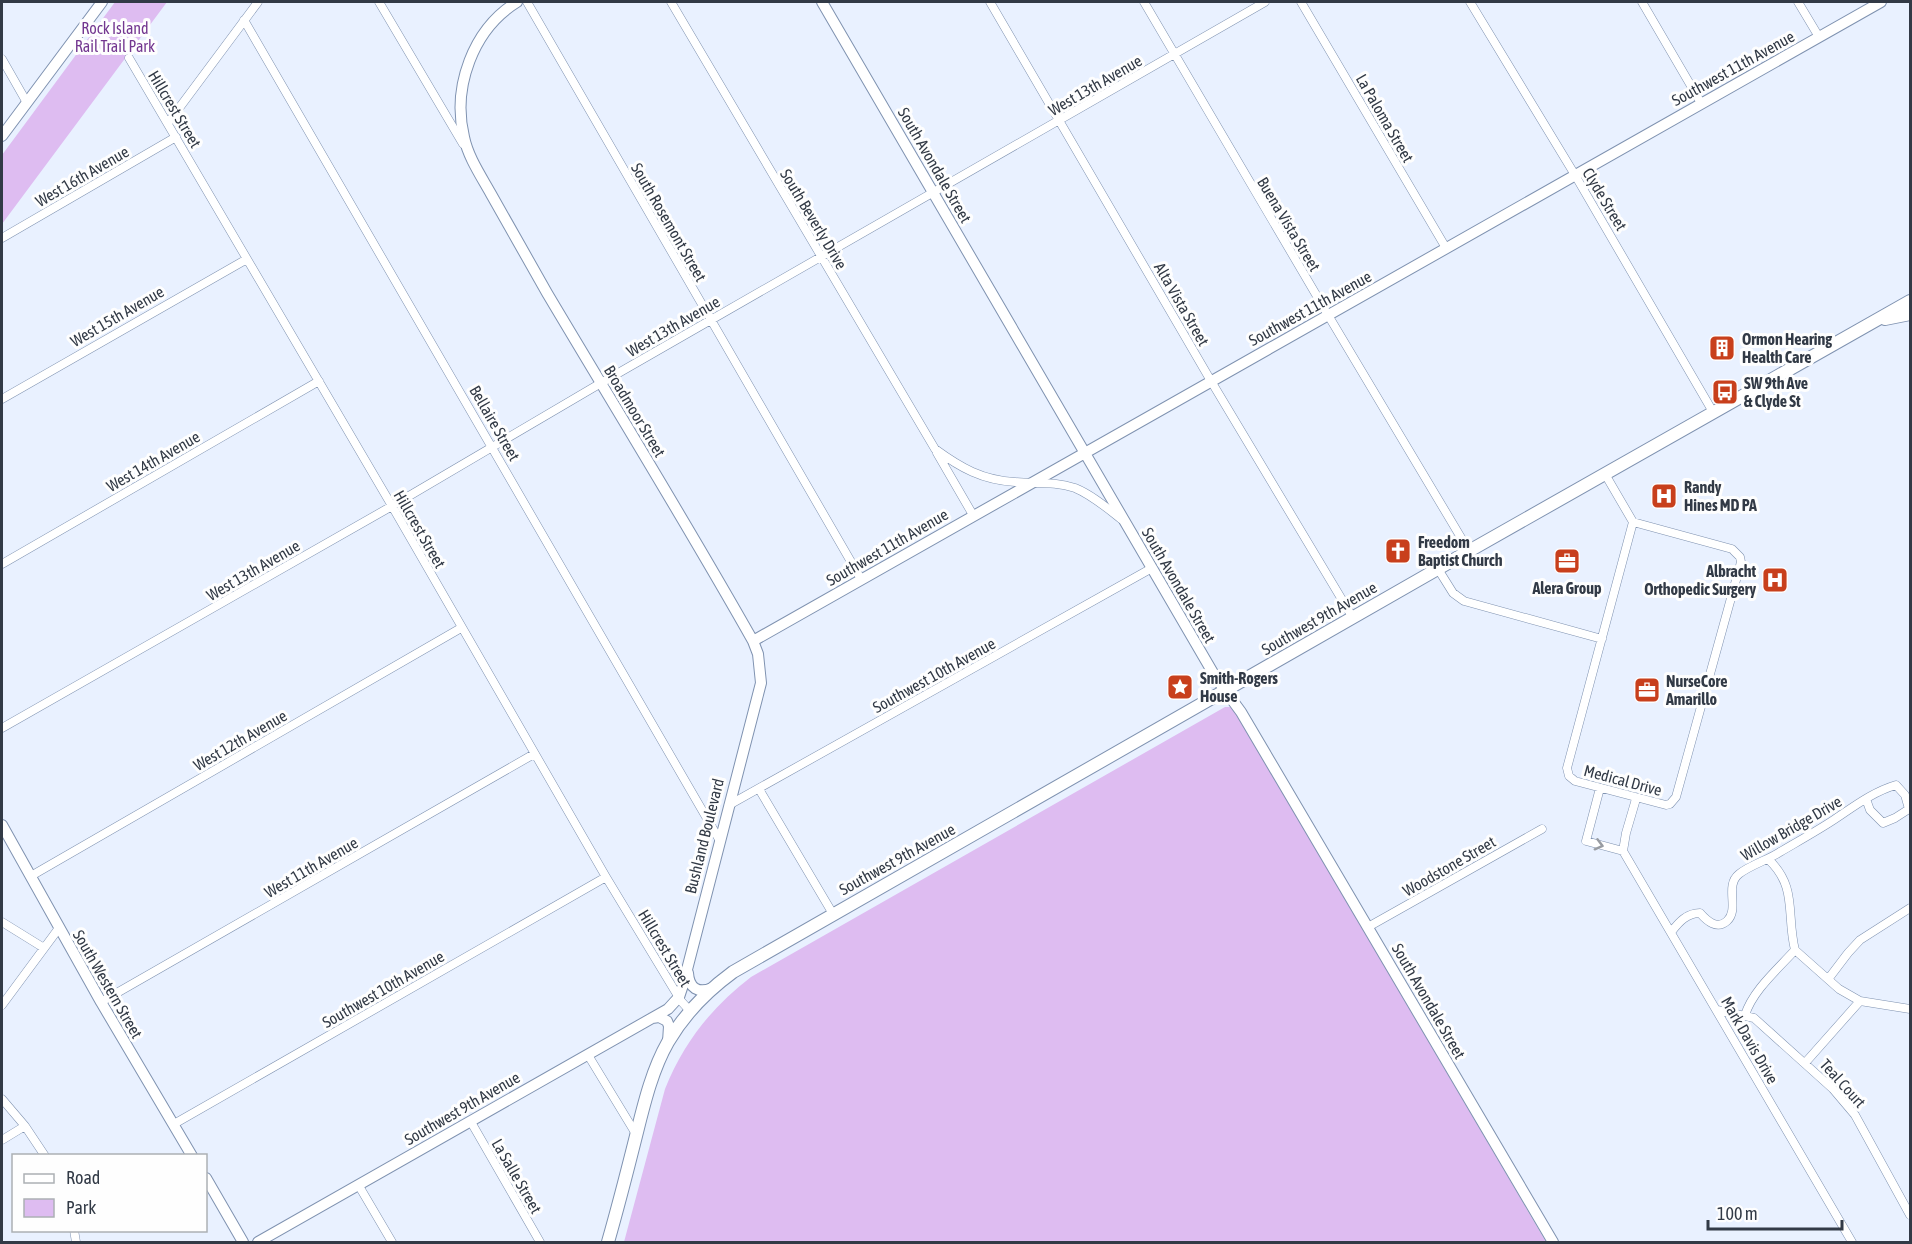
<svg xmlns="http://www.w3.org/2000/svg" width="1912" height="1244" viewBox="0 0 1912 1244" font-family="'Asap Condensed',sans-serif">
<style>
.green{fill:#debcf1}
.lines{fill:none;stroke-linecap:round;stroke-linejoin:round}
.street-casing{stroke:#7f92b0;stroke-width:9}
.secondary-casing{stroke:#7f92b0;stroke-width:12}
.primary-casing{stroke:#7f92b0;stroke-width:14}
.street{stroke:#fff;stroke-width:8}
.secondary{stroke:#fff;stroke-width:10}
.primary{stroke:#fff;stroke-width:12}
.oneway{stroke:#989ca2}
.labels{text-anchor:middle;dominant-baseline:central;stroke-width:6;stroke-linejoin:round;paint-order:stroke}
.park-label{font-size:16px;fill:#733790;stroke:#fefefe}
.street-label{font-size:16px;fill:#323a46;stroke:#fefefe}
.poi-label{font-size:16px;font-weight:bold;fill:#323a46;stroke:#fefefe;text-anchor:start}
</style>
<rect width="100%" height="100%" fill="#e9f1ff"/>
<path class="green" d="M115,2H167L2,224V155Z
M1225,707H1230L1236,713L1546,1242H624L665,1089C684,1042 711,1008 751,977Z"/>
<g class="lines">
<defs>
<path id="street" d="M379,2L463,144
M527,2L861,579
M671,2L935,449C961,468 982,480 1015,482C1035,484 1054,481 1075,488C1092,495 1107,508 1121,519
M990,2L1211,381L1353,618
M1144,2L1328,315L1469,551
M1301,2L1446,248
M1470,2L1575,175L1713,412
M1642,2L1701,103
M1798,2L1819,37
M244,20L720,841
M129,58L392,506L606,877L681,1001L690,1011
M2,59L26,101
M168,123L258,2
M2,238L176,137
M2,399L247,259
M937,453L973,515
M1605,474L1633,522L1567,768L1569,776L1575,781L1666,805L1670,804L1676,797L1741,562L1740,557L1732,549L1633,522
M2,564L319,381
M1438,569L1453,593L1464,601L1602,639
M2,728L392,506L601,383L1265,2
M1600,788L1586,841L1623,851
M759,789L833,914
M1636,799L1626,833L1623,851L1852,1242
M729,805L1152,568
M1768,859C1798,887 1786,914 1795,950L1839,989L1860,1001L1910,1009
M31,876L461,628
M2,922L44,948
M1368,927L1542,829
M1672,931C1679,922 1687,913 1700,913C1707,921 1717,930 1727,921C1740,909 1724,886 1739,874C1750,865 1768,860 1780,852C1797,842 1815,832 1832,821C1852,808 1872,792 1896,785L1905,795L1909,809L1895,818L1883,823L1870,810L1866,799
M1829,978L1848,953L1860,940L1910,908
M101,1002L534,754
M2,1005L59,928
M1717,1010L1754,1018L1833,1089L1855,1115L1910,1215
M1745,1015C1753,990 1778,969 1795,950
M588,1055L636,1134
M1805,1063L1860,1001
M2,1099L25,1126L45,1156
M471,1122L540,1242
M174,1124L606,877
M2,1140L25,1126
M359,1186L392,1242
M74,1230L76,1242"/>
<path id="secondary" d="M822,2L1216,678L1241,712L1553,1242
M2,136L102,2
M753,641L1881,2
M2,825L101,1002L192,1156
M688,973C689,988 698,994 712,988
M652,1018L659,1017L667,1021L669,1026L668,1042
M206,1178L243,1242
M258,1242L668,1009L679,997L683,985L761,683L758,654L753,641C687,524 616,409 547,293C528,260 510,227 491,194C481,176 468,157 464,137C452,87 473,29 517,2"/>
<path id="primary" d="M1885,319L1910,314
M608,1242C618,1207 627,1172 636,1136C644,1104 652,1070 668,1042C685,1013 707,991 733,972L1469,551L1910,301"/>
</defs>
<use href="#street" class="street-casing"/>
<use href="#secondary" class="secondary-casing"/>
<use href="#primary" class="primary-casing"/>
<use href="#street" class="street"/>
<use href="#secondary" class="secondary"/>
<use href="#primary" class="primary"/>
</g>
<defs><path id="oneway-chevron" d="M-2-3.5L2.5 0L-2 3.5" fill="none" stroke-width="1.6" stroke-linecap="round" stroke-linejoin="round" transform="scale(1.5)"/></defs>
<use class="oneway" href="#oneway-chevron" transform="translate(1599 845) rotate(15)"/>
<defs>
<symbol id="building-square" viewBox="-11 -11 22 22"><rect x="-9" y="-9" width="18" height="18" rx="4" fill="#c83f1c" stroke="#fefefe"/><path d="M-4-6H4V6H1V3H-1V6H-4ZM-2.5-4.3h1.7v1.8h-1.7ZM.8-4.3h1.7v1.8H.8ZM-2.5-1h1.7V.8h-1.7ZM.8-1h1.7V.8H.8Z" fill="#fff"/></symbol>
<symbol id="bus-square" viewBox="-11 -11 22 22"><rect x="-9" y="-9" width="18" height="18" rx="4" fill="#c83f1c" stroke="#fefefe"/><path d="M-5-6H5V4H4V6H2V4H-2V6H-4V4H-5ZM-3.5-4V0h7V-4ZM-3.5 1.2v1.5H-2V1.2ZM2 1.2v1.5H3.5V1.2Z" fill="#fff"/></symbol>
<symbol id="hospital-square" viewBox="-11 -11 22 22"><rect x="-9" y="-9" width="18" height="18" rx="4" fill="#c83f1c" stroke="#fefefe"/><path d="M-5-5h3v3.5h4V-5h3V5h-3V1.5h-4V5h-3Z" fill="#fff"/></symbol>
<symbol id="church-square" viewBox="-11 -11 22 22"><rect x="-9" y="-9" width="18" height="18" rx="4" fill="#c83f1c" stroke="#fefefe"/><path d="M-1.2-6h2.4v3.5h3.3v2.4h-3.3V6h-2.4V-.1h-3.3v-2.4h3.3Z" fill="#fff"/></symbol>
<symbol id="office-square" viewBox="-11 -11 22 22"><rect x="-9" y="-9" width="18" height="18" rx="4" fill="#c83f1c" stroke="#fefefe"/><path d="M-6-3h4V-5.5h4V-3h4V5H-6ZM-1-4.5V-3h2v-1.5ZM-6 0V1H6V0Z" fill="#fff"/></symbol>
<symbol id="sight-square" viewBox="-11 -11 22 22"><rect x="-9" y="-9" width="18" height="18" rx="4" fill="#c83f1c" stroke="#fefefe"/><path d="M0-6L1.8-2.2L6-1.7L2.9 1.2L3.7 5.4L0 3.3L-3.7 5.4L-2.9 1.2L-6-1.7L-1.8-2.2Z" fill="#fff"/></symbol>
</defs>
<g fill-rule="evenodd">
<use href="#building-square" x="1707" y="333" width="30" height="30"/>
<use href="#bus-square" x="1710" y="377" width="30" height="30"/>
<use href="#hospital-square" x="1649" y="481" width="30" height="30"/>
<use href="#church-square" x="1383" y="536" width="30" height="30"/>
<use href="#office-square" x="1552" y="546" width="30" height="30"/>
<use href="#hospital-square" x="1760" y="565" width="30" height="30"/>
<use href="#sight-square" x="1165" y="672" width="30" height="30"/>
<use href="#office-square" x="1632" y="675" width="30" height="30"/>
</g>
<g class="labels">
<g class="park-label">
<text x="115" y="28">Rock Island<tspan x="115" dy="18">Rail Trail Park</tspan></text>
</g>
<g class="street-label">
<text transform="translate(1733 68) rotate(-29)">Southwest 11th Avenue</text>
<text transform="translate(1095 85) rotate(-30)">West 13th Avenue</text>
<text transform="translate(175 109) rotate(59)">Hillcrest Street</text>
<text transform="translate(1385 118) rotate(60)">La Paloma Street</text>
<text transform="translate(935 165) rotate(60)">South Avondale Street</text>
<text transform="translate(82 176) rotate(-30)">West 16th Avenue</text>
<text transform="translate(1605 199) rotate(59)">Clyde Street</text>
<text transform="translate(814 219) rotate(59)">South Beverly Drive</text>
<text transform="translate(669 222) rotate(60)">South Rosemont Street</text>
<text transform="translate(1289 224) rotate(59)">Buena Vista Street</text>
<text transform="translate(1182 304) rotate(60)">Alta Vista Street</text>
<text transform="translate(1310 308) rotate(-29)">Southwest 11th Avenue</text>
<text transform="translate(117 316) rotate(-30)">West 15th Avenue</text>
<text transform="translate(673 326) rotate(-30)">West 13th Avenue</text>
<text transform="translate(635 411) rotate(59)">Broadmoor Street</text>
<text transform="translate(495 423) rotate(60)">Bellaire Street</text>
<text transform="translate(153 461) rotate(-30)">West 14th Avenue</text>
<text transform="translate(420 529) rotate(60)">Hillcrest Street</text>
<text transform="translate(887 547) rotate(-30)">Southwest 11th Avenue</text>
<text transform="translate(253 570) rotate(-30)">West 13th Avenue</text>
<text transform="translate(1179 585) rotate(60)">South Avondale Street</text>
<text transform="translate(1319 618) rotate(-30)">Southwest 9th Avenue</text>
<text transform="translate(934 675) rotate(-29)">Southwest 10th Avenue</text>
<text transform="translate(240 740) rotate(-30)">West 12th Avenue</text>
<text transform="translate(1623 780) rotate(15)">Medical Drive</text>
<text transform="translate(1791 828) rotate(-30)">Willow Bridge Drive</text>
<text transform="translate(704 836) rotate(-76)">Bushland Boulevard</text>
<text transform="translate(897 859) rotate(-29)">Southwest 9th Avenue</text>
<text transform="translate(1449 866) rotate(-30)">Woodstone Street</text>
<text transform="translate(311 867) rotate(-30)">West 11th Avenue</text>
<text transform="translate(665 948) rotate(59)">Hillcrest Street</text>
<text transform="translate(108 984) rotate(60)">South Western Street</text>
<text transform="translate(383 989) rotate(-30)">Southwest 10th Avenue</text>
<text transform="translate(1429 1001) rotate(60)">South Avondale Street</text>
<text transform="translate(1750 1040) rotate(60)">Mark Davis Drive</text>
<text transform="translate(1843 1083) rotate(48)">Teal Court</text>
<text transform="translate(462 1108) rotate(-30)">Southwest 9th Avenue</text>
<text transform="translate(517 1176) rotate(60)">La Salle Street</text>
</g>
<g class="poi-label">
<text x="1742" y="339">Ormon Hearing<tspan x="1742" dy="18">Health Care</tspan></text>
<text x="1744" y="383">SW 9th Ave<tspan x="1744" dy="18">&amp; Clyde St</tspan></text>
<text x="1684" y="487">Randy<tspan x="1684" dy="18">Hines MD PA</tspan></text>
<text x="1418" y="542">Freedom<tspan x="1418" dy="18">Baptist Church</tspan></text>
<text x="1756" y="571" text-anchor="end">Albracht<tspan x="1756" dy="18">Orthopedic Surgery</tspan></text>
<text x="1567" y="588" text-anchor="middle">Alera Group</text>
<text x="1200" y="678">Smith-Rogers<tspan x="1200" dy="18">House</tspan></text>
<text x="1666" y="681">NurseCore<tspan x="1666" dy="18">Amarillo</tspan></text>
</g>
</g>
<rect width="1912" height="1244" fill="none" stroke="#323a46" stroke-width="6"/>
<rect x="12" y="1154" width="195" height="78" fill="#fefefe" stroke="#acb0b4" stroke-width="1.5"/>
<rect x="24" y="1174" width="30" height="9" fill="#ffffff" stroke="#acb0b4" stroke-width="1.5"/>
<text x="66" y="1184" font-size="18" fill="#323a46">Road</text>
<rect x="24" y="1199" width="30" height="18" fill="#debcf1" stroke="#acb0b4" stroke-width="1.5"/>
<text x="66" y="1214" font-size="18" fill="#323a46">Park</text>
<path d="M1708 1220v9h134v-9" fill="none" stroke="#323a46" stroke-width="3"/>
<text x="1717" y="1220" font-size="18" fill="#323a46" stroke="#fefefe" stroke-width="4.5" paint-order="stroke">100 m</text>
</svg>
